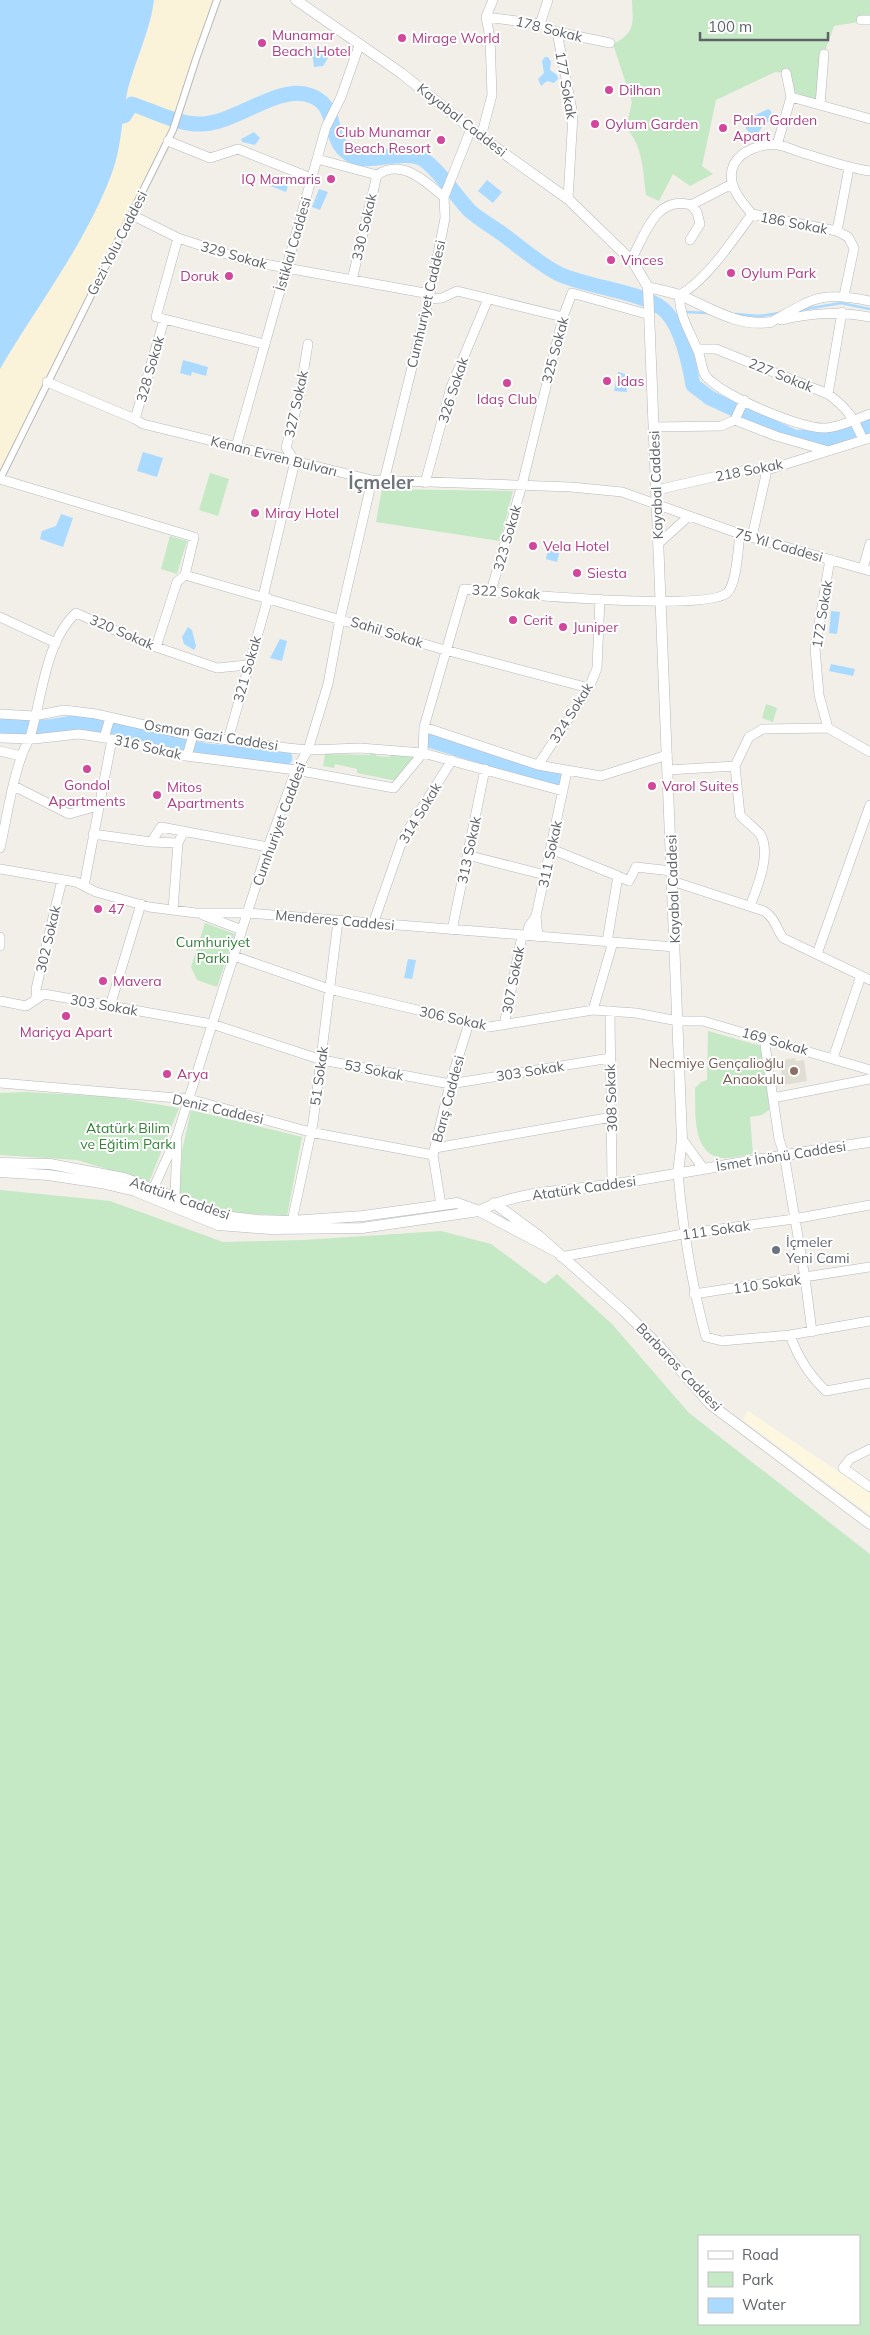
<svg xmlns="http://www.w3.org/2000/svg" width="870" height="2335" viewBox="0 0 870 2335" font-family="Mulish,sans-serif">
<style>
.commercial{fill:#fef7e0}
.education{fill:#e1ded6}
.green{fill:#c5e8c5;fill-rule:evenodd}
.sand{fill:#fbf3d9}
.water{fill:#aadaff}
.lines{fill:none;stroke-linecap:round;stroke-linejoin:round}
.stream{stroke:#aadaff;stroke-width:2.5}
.river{stroke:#aadaff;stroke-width:15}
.pedestrian-casing{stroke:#b5b8bc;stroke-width:8}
.minor-casing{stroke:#b5b8bc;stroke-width:10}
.tertiary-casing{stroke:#b5b8bc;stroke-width:11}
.pedestrian{stroke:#fff;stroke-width:6}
.minor{stroke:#fff;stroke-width:9}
.tertiary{stroke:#fff;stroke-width:10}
.hotel-dot{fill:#d1479c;stroke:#fff;stroke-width:2}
.education-dot{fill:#8d6e63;stroke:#fff;stroke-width:2}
.worship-dot{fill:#6b7280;stroke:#fff;stroke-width:2}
.labels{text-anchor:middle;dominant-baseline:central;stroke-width:4;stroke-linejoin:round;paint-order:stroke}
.street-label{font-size:14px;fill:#5f6368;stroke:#fff}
.hotel-label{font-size:14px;fill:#b23c85;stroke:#fff;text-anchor:start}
.park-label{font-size:14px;fill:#348238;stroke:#fff}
.education-label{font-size:14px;fill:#785e54;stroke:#fff;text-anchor:end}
.worship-label{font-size:14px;fill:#5b616d;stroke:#fff;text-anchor:start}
.district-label{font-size:19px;font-weight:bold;fill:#70757a;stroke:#fff}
</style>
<rect width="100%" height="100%" fill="#f1efe8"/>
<path class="commercial" d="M748,1411L870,1493V1515L743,1420Z"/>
<path class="education" d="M795,1058L796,1061L804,1060L807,1081L783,1085L780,1060Z"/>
<path class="green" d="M632,0H870V20L834,26L824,54L820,105L791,97L786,73L775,72L716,100L702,166L713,174L690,186L673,174L659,201L646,195C643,172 643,145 626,128L632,102L613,44C636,33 633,22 632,0Z
M210,473L229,479L218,516L199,510Z
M382,489L513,491L500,541L376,522Z
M170,536L187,541L177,574L161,569Z
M766,704L777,708L773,722L762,718Z
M370,752L376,753V756L390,757L391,754L416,756L397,781L357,773V769L335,764L334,768L323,766L325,754L370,755Z
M205,923L235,934L217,987L197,980L191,967Z
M708,1031L761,1046L770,1105L769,1110L762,1115L750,1117L753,1154C743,1155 732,1159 722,1158C691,1154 696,1110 695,1088L701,1082L707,1080Z
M27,1092L113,1097L179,1108L149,1182L77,1160L0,1155V1093Z
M191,1110L302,1137L287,1216L227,1212L180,1193L182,1151Z
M0,1190L110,1201L223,1242L304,1240L441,1231L491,1244L545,1284L557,1274L612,1324L689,1413L870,1554V2335H0ZM699,2236H859V2324H699Z"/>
<path class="sand" d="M154,0H217L180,111L0,479V369L33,313L59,274L95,211L113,169L128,90L152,17Z"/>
<path class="water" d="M0,0H154C150,31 136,58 128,88C122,115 122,144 113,170C87,242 38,304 0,369Z
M317,48L323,50L328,58L323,66L314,67L313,59L308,56L311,50Z
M545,57H548L551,62L550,70L557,75L558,79L554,83L547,81L541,86L538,79L544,73L542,61Z
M768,109L771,111L772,117L770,122H765L757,135L751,134L746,129V121L749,118Z
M254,132L260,138L255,145L242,142L241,139Z
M267,173L289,182L286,192L263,183Z
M487,180L502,192L493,203L478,191Z
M319,189L328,192L320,210L312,207Z
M183,360L208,367L206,376L192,372L191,376L180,373Z
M618,372L625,374L627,392L614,391Z
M143,452L163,458L157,477L137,471Z
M61,514L73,518L63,547L40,539L42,531L56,526Z
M549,543L561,545L557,562L546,559Z
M831,611L840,612L837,634L829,633Z
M188,627L192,630L196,646L194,650L184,644L182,637Z
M280,639L287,641L282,661L270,658Z
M831,664L855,669L853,676L829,671Z
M408,959L416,960L412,979L404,978Z"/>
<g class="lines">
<path class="stream" d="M664,310L673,311
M800,310L841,303L870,309
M687,312L707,313
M735,314L760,316L779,313"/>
<path class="river" d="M124,116L132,104C153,111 179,125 201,124C233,124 276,87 305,94C344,102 322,144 355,157C370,163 399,151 418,157C433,161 457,198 470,211C479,219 491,226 501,233C519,246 539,264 559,274C587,287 642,292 663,309C681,324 689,362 693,385L710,398L794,437L830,439L870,425
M0,726L48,727L79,722L207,751L285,758
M429,740L558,780"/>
<defs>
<path id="pedestrian" d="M0,479L173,130L196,59L217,0"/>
<path id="minor" d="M486,17L540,24L557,32L610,43
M861,20H870
M540,24L548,0
M557,32L573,115L568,199
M791,97L870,119
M820,105L824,54
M481,137L492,95L490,38L486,17L493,0
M168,141L210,158L238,149L311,178
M777,145L791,97L786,73
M317,159L377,175C402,158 425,181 444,197
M691,205L732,184
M752,214C734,239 705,282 679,295C680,317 689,330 697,349C701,357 701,367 705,375C718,394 802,430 826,428C840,427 857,419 870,414
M752,214C740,200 725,183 734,164C742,150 762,143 778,145C786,146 795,151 803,153C826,160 847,168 870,171
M752,214L837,231L848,237L854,248L844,296
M132,215L178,238L248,261L430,294
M837,231L849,168
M178,238L156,317L264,344
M633,256C646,232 657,195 691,205L697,212L700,224L690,240
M352,280L377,175
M429,299L442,298L457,291L563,317
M781,320C813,313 837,311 870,317
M771,322C814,298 820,291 870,301
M697,349H716L828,394C847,408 854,418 863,440
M47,382L135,419L143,424L372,480L571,487L622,492L740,534L870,571
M828,394L842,312
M135,419L164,320
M735,420L776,436L825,450
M654,427L721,426L735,420L744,400
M236,447L326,127L341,97L359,46
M0,479L194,537L185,575L177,582L156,647
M384,481L430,294L445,218L444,197L471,129
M425,483L451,387L488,299
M657,490L739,471L767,470L870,438
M752,537L767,470
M659,543L688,517
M863,568L870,544
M185,575L445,650L589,688
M491,591L522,485L563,317L572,293L650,315
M263,597L295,461L286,448L299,398L308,344
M0,617L56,643
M0,714L34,716L64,710L96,714L184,734L288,748L308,750L360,748L423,753L563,791
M424,727L464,589C503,593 705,612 727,593C737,584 738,547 740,534
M828,728L819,695L815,648L830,559
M0,738L34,739L79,734L112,739L186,756L296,770L394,788L423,753L424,727L538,765L601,776L667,755
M104,738L110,718
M228,740L268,598
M0,751L21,756
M187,756L193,735
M538,765L589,688L597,668L600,599
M735,766L740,815C745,821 756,829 760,834C772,853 757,888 750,906
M668,770L735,766L749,737L763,729L828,728L870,752
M14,786L69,814L98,806
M93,834L151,842L178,843L184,831
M151,842L161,827L268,847
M0,848C7,818 11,784 22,755C24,748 29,741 31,734C42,696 46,640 76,613L139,641L217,668L247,665
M551,849L618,876
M467,855L545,875
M0,869L76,882L96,892L149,907L196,913H248L675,947
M672,881L764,911C775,918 776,928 783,938L870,980
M84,886L112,739
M173,910L178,843
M203,915L242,930
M373,924L403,838L452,760
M452,930L485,769
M527,936L529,926L536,916
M0,937V946
M538,937L536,916L567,771
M607,942L618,876L629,881L636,867L672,871
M817,954L870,805
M234,956L329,989L489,1027L593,1010L636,1013L678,1021H703L870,1070
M37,999L36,989L62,880
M0,1001L26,1006L44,994L212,1024L322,1060L450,1084L610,1058
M110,1006L141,904
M593,1010L613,942
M610,1011L612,1184
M504,1025L522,936
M764,1038L779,1139L784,1154L805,1278L812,1332
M833,1058L861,976
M0,1083L189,1099L310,1132L433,1155
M773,1098L870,1079
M682,1139L703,1168
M435,1148L612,1117
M678,1173C683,1230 691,1282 706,1337L722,1341L790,1335L870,1321
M152,1195L153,1189L177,1136L268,847L296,770L308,750L328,684L340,619L372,480
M170,1201L175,1197L177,1141
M441,1205L433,1155L450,1084L469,1023
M291,1226L313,1123L338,921
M561,1257L683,1234L794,1219L870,1205
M694,1294L870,1267
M790,1335C798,1358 809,1375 826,1391L870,1383
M870,1449L850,1459L843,1468L870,1487"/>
<path id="tertiary" d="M296,0L401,73L481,137L568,199L633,262L648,287L682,1139L678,1173
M648,287C659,290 671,292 682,296C712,309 738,327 771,322
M0,1163L50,1164L124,1178L223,1216L258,1220L291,1221L363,1216L457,1203L479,1211C519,1190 570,1191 615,1184C700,1170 785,1154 870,1142
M0,1172L48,1175L101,1183L135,1191L218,1225L271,1229L362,1228L479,1211L555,1251
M494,1203L539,1236L624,1311L662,1349L710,1404L870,1524"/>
</defs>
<use href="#pedestrian" class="pedestrian-casing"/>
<use href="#minor" class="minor-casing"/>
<use href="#tertiary" class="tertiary-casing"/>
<use href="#pedestrian" class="pedestrian"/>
<use href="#minor" class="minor"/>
<use href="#tertiary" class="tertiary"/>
</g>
<g class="hotel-dot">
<circle cx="402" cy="38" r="5"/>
<circle cx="262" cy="43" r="5"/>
<circle cx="609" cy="90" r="5"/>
<circle cx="595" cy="124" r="5"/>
<circle cx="723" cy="128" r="5"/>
<circle cx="441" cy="140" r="5"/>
<circle cx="331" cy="179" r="5"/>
<circle cx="611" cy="260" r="5"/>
<circle cx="731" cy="273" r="5"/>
<circle cx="229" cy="276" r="5"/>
<circle cx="607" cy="381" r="5"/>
<circle cx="507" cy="383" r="5"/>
<circle cx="255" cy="513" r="5"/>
<circle cx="533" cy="546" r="5"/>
<circle cx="577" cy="573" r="5"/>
<circle cx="513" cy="620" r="5"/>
<circle cx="563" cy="627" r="5"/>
<circle cx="87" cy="769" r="5"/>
<circle cx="652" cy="786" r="5"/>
<circle cx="157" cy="795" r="5"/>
<circle cx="98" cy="909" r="5"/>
<circle cx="103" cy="981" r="5"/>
<circle cx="66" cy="1016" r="5"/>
<circle cx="167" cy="1074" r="5"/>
</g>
<circle class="education-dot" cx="794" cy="1071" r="5"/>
<circle class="worship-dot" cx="776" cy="1250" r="5"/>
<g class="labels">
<g class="street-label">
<text transform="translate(549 29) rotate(14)">178 Sokak</text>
<text transform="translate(566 85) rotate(80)">177 Sokak</text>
<text transform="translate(462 120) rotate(38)">Kayabal Caddesi</text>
<text transform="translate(794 223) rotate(11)">186 Sokak</text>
<text transform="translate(364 227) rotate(-77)">330 Sokak</text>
<text transform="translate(117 243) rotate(-63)">Gezi Yolu Caddesi</text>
<text transform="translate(293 244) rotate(-74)">İstiklal Caddesi</text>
<text transform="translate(234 255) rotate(16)">329 Sokak</text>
<text transform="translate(426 304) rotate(-77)">Cumhuriyet Caddesi</text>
<text transform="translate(555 350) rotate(-75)">325 Sokak</text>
<text transform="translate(150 369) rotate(-74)">328 Sokak</text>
<text transform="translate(781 375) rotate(22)">227 Sokak</text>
<text transform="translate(453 390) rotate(-72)">326 Sokak</text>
<text transform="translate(296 404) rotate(-78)">327 Sokak</text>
<text transform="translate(274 456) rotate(14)">Kenan Evren Bulvarı</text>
<text transform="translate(749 470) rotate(-11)">218 Sokak</text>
<text transform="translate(656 485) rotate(-92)">Kayabal Caddesi</text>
<text transform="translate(507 538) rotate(-74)">323 Sokak</text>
<text transform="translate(779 545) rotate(16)">75 Yıl Caddesi</text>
<text transform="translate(506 592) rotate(4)">322 Sokak</text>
<text transform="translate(822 614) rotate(-81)">172 Sokak</text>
<text transform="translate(122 632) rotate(23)">320 Sokak</text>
<text transform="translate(387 632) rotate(17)">Sahil Sokak</text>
<text transform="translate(247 669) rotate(-74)">321 Sokak</text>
<text transform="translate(571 713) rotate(-58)">324 Sokak</text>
<text transform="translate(211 735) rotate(9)">Osman Gazi Caddesi</text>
<text transform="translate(148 747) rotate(13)">316 Sokak</text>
<text transform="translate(420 813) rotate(-59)">314 Sokak</text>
<text transform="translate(279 824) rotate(-70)">Cumhuriyet Caddesi</text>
<text transform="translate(469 850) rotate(-78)">313 Sokak</text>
<text transform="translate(550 854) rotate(-78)">311 Sokak</text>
<text transform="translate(673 889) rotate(-92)">Kayabal Caddesi</text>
<text transform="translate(335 920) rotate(5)">Menderes Caddesi</text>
<text transform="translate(48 939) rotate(-77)">302 Sokak</text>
<text transform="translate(513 980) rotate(-79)">307 Sokak</text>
<text transform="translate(104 1005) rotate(10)">303 Sokak</text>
<text transform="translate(453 1018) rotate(12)">306 Sokak</text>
<text transform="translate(775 1041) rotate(16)">169 Sokak</text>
<text transform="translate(374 1070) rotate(11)">53 Sokak</text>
<text transform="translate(530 1071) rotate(-9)">303 Sokak</text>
<text transform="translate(319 1076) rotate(-82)">51 Sokak</text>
<text transform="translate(611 1098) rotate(-92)">308 Sokak</text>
<text transform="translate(448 1099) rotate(-75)">Barış Caddesi</text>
<text transform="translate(218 1109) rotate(13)">Deniz Caddesi</text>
<text transform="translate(781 1156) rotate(-9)">İsmet İnönü Caddesi</text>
<text transform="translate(584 1188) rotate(-8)">Atatürk Caddesi</text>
<text transform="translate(180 1198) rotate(19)">Atatürk Caddesi</text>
<text transform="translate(716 1230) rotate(-8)">111 Sokak</text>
<text transform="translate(767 1284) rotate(-8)">110 Sokak</text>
<text transform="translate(679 1367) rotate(46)">Barbaros Caddesi</text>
</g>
<g class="hotel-label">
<text x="272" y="35">Munamar<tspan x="272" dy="16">Beach Hotel</tspan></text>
<text x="412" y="38">Mirage World</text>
<text x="619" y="90">Dilhan</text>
<text x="733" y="120">Palm Garden<tspan x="733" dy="16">Apart</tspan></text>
<text x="605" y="124">Oylum Garden</text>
<text x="431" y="132" text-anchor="end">Club Munamar<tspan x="431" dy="16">Beach Resort</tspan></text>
<text x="321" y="179" text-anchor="end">IQ Marmaris</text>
<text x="621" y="260">Vinces</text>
<text x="741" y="273">Oylum Park</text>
<text x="219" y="276" text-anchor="end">Doruk</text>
<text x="617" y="381">Idas</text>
<text x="507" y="399" text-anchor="middle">Idaş Club</text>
<text x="265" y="513">Miray Hotel</text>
<text x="543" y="546">Vela Hotel</text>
<text x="587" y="573">Siesta</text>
<text x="523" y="620">Cerit</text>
<text x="573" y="627">Juniper</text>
<text x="87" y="785" text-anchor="middle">Gondol<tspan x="87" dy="16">Apartments</tspan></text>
<text x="662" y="786">Varol Suites</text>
<text x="167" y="787">Mitos<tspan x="167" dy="16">Apartments</tspan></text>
<text x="108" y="909">47</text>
<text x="113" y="981">Mavera</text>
<text x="66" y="1032" text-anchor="middle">Mariçya Apart</text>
<text x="177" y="1074">Arya</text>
</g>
<g class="park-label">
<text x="213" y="942">Cumhuriyet<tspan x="213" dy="16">Parkı</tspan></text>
<text x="128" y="1128">Atatürk Bilim<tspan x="128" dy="16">ve Eğitim Parkı</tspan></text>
</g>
<g class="education-label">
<text x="784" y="1063">Necmiye Gençalioğlu<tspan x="784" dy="16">Anaokulu</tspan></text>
</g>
<g class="worship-label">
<text x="786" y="1242">İçmeler<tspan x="786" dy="16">Yeni Cami</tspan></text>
</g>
<g class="district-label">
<text x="381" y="482">İçmeler</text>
</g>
</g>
<rect x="698" y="2235" width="162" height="90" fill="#ffffff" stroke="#bfc1c3"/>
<rect x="708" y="2251" width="25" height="8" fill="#ffffff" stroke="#bfc1c3"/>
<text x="742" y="2260" font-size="15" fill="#5f6368">Road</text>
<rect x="708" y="2272" width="25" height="15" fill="#c5e8c5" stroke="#bfc1c3"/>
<text x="742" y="2285" font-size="15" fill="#5f6368">Park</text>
<rect x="708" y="2298" width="25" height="15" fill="#aadaff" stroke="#bfc1c3"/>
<text x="742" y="2310" font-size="15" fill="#5f6368">Water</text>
<path d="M700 32v8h128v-8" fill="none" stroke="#5f6368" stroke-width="2.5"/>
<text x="708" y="32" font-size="15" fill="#5f6368" stroke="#ffffff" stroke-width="4" paint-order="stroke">100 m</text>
</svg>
